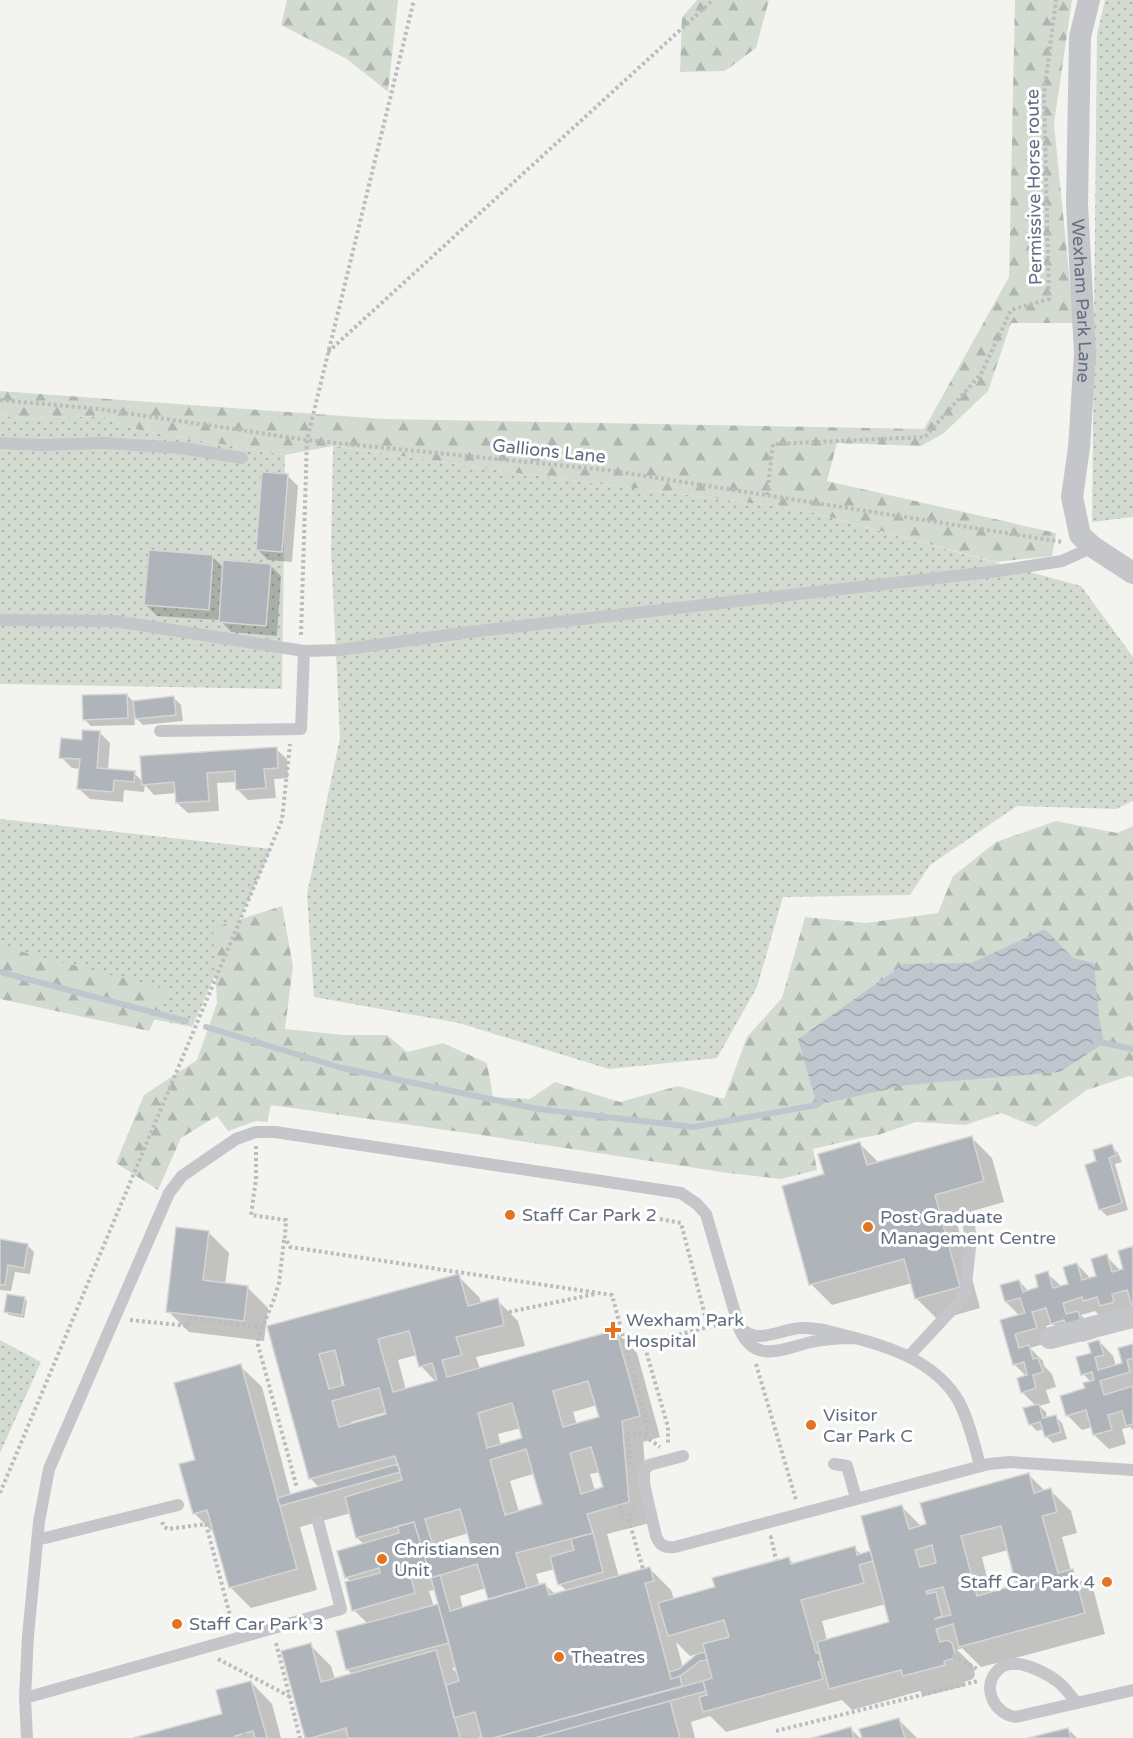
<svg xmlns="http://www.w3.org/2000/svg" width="1133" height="1738" viewBox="0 0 1133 1738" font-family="'Varela Round',sans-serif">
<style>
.grass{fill:url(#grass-dots)}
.forest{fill:url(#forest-firs)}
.water{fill:url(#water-waves)}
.shadow{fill:#0003;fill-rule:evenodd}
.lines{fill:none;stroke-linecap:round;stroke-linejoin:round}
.stream{stroke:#bfc7ce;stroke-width:6}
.building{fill:#afb3ba;stroke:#d5d5d3;stroke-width:1.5;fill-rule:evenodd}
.path{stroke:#bbbcbf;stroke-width:4;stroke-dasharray:3 3;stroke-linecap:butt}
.service{stroke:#c4c6ca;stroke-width:12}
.minor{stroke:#c4c6ca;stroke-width:22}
.poi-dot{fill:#e27422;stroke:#fff;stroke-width:2}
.labels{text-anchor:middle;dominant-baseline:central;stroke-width:6;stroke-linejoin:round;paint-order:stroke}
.street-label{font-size:18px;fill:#636e81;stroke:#fff}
.poi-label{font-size:18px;fill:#636e81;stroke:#fff;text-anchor:start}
</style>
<defs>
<pattern id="grass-dots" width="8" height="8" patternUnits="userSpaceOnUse" patternTransform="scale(1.5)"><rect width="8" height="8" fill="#d3dbd1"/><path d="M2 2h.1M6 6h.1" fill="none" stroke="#afb6af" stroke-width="1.8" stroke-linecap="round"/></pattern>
<pattern id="forest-firs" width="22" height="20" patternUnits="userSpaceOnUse" patternTransform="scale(1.5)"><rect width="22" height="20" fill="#d3dbd1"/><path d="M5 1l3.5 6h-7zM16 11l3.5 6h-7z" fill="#afb6af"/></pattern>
<pattern id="water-waves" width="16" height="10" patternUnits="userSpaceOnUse" patternTransform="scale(1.5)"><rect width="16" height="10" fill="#bfc7ce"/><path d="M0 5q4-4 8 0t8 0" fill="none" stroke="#9fa6ad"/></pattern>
</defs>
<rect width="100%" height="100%" fill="#f3f4f0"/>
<path class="grass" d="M1105,0H1133V517L1092,522L1097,34Z
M0,415L25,419L102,416L139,430L285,455L282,689L0,684Z
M333,446L524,474L804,510L1081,586L1133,657V801L1116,809L1017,806L930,865L910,895L783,897L757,987L717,1058L609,1069L459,1023L314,997L307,894L340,738L331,550Z
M0,819L271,849L192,1027L0,988Z
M0,1340L41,1362L0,1453Z"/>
<path class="forest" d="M287,0H398L388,92L347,59L281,25Z
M697,0H769L756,48L725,71L680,72L682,17Z
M1015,0H1072L1054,124L1074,323H1011L988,391L944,433L921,446L837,443L827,481L1056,533L1052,556L995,562L804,510L524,474L333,446L285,455L139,430L102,416L25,419L0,415V391L384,419L924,429L1009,277Z
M1056,821L1117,833L1133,826V1077L1129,1076L1087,1090L1036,1127L1001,1113L965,1125L916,1122L878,1135L860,1138L813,1149L817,1170L781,1179L728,1173L481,1135L271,1105L267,1122L256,1121L228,1131L217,1116L181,1138L158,1190L116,1163L144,1095L197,1060L217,1003L213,928L282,906L293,966L285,1029L343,1035H387L407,1052L443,1043L487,1063L493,1097L530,1099L555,1082L620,1102L678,1086L724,1099L747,1037L782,998L805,917L866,923L938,913L953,876L996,842Z
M0,946L168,990L149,1031L0,999Z"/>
<path class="water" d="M1045,929L1073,958L1094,963L1099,1017L1104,1043L1060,1072L907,1085L817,1105L798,1039L904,964L971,963Z"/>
<path class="shadow" d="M287,475L298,486L292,562L268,560L257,549Z
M212,556L224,568L270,565L281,576L277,636L231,632L220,620L157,616L146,605Z
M127,695L134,702L174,698L181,705L183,721L143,725L134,716L135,725L91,726L84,719Z
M100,733L110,743L108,770L134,773L143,782L276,749L287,759L288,778L274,779L276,798L248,800L237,789V782L217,783L219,811L188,813L177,803L176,793L154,795L145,785L144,792L124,790L123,802L90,799L79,789L81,769L72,768L61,757L83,741Z
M971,1137L992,1158L1004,1202L955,1216L980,1308L938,1320L917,1299L912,1283L832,1305L811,1284L826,1175L860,1144L879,1163Z
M1111,1146L1118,1153L1122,1162L1115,1164L1128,1210L1107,1216L1100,1209L1098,1162Z
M208,1232L229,1253L225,1285L247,1287L268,1308L264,1341L189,1332L168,1311Z
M0,1241L27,1245L34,1252L30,1274L15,1272L11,1291L0,1290Z
M1133,1248V1307L1099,1315L1095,1311L1081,1315L1092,1327L1096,1338L1082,1342L1075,1335L1067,1337L1053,1324L1046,1326L1050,1342L1030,1348L1043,1361L1044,1366L1052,1374L1056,1387L1046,1390L1050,1403L1039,1406L1046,1412L1047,1419L1055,1416L1062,1423L1067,1439L1053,1443L1046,1436L1044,1429L1037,1431L1030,1424L1036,1406L1022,1392L1027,1377L1014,1364L1002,1321L1020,1316L1006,1302L1019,1281L1029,1292L1040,1288L1047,1273L1062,1287L1069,1285L1077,1264L1091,1279L1098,1277L1106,1256L1121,1271L1124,1270Z
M458,1276L479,1297L482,1304L497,1300L518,1321L525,1346L476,1357L480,1369L616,1332L637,1353L660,1437L643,1442L650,1523L607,1534L619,1577L650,1569L671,1590L674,1600L716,1588L788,1558L795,1565L854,1548L862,1555L872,1552L902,1507L922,1527L1029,1475L1045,1491L1050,1490L1071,1511L1077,1533L1062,1537L1071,1571L1094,1592L1105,1634L981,1667L962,1648L957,1650L973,1665L975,1675L973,1679L964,1682L965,1686L925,1696L920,1691L852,1710L842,1700L726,1732L710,1716L691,1722L695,1738H484V1736L477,1738H306L310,1645L331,1666L335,1679L353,1675L347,1669L368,1624L354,1610L351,1582L346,1577L365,1545L357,1538L351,1513L300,1527L317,1590L251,1608L230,1587L216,1535L194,1513L197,1461L240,1366L262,1387L291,1496L320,1488L311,1479L269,1327ZM417,1355L421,1366L436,1382L406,1390L398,1360ZM343,1374L346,1386L343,1387L340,1375ZM597,1405L600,1418L577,1425L573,1412ZM387,1412L388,1415L352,1425L351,1422ZM521,1428L524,1439L501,1445L498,1434ZM600,1472L604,1489L595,1491L590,1474ZM533,1474L544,1505L519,1512L510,1481ZM469,1533L473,1547L450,1554L445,1540ZM1008,1550L1018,1587L991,1594L982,1557ZM555,1569L559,1584L567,1591L555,1594L545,1585L540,1586L536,1574ZM486,1588L490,1600L463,1609L460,1596ZM435,1590L440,1606L434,1607L429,1591ZM886,1604L891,1623L827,1640L822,1621ZM676,1642L690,1656L700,1653L683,1668ZM457,1667L460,1676L452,1668Z
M24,1298L27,1301L24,1318L9,1315L6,1312Z
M1099,1341L1113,1356L1116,1366L1124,1364L1133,1346V1430L1130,1427L1122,1429L1126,1444L1109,1449L1094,1435L1092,1427L1082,1430L1067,1415L1091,1382L1083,1374Z
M251,1682L272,1704L281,1738H139L224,1715Z
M899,1720L917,1738H863Z
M851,1729L860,1738H818Z
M1068,1729L1077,1738H1034Z"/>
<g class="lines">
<path class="stream" d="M0,972L186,1021
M206,1027L342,1068L538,1109L693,1127L817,1105L821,1102
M1096,1043H1104L1133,1049"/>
</g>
<path class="building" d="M262,472L288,474L282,552L256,550Z
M149,550L213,555L209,610L144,605Z
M223,560L271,564L266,626L219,622Z
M127,694L128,718L83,720L82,695Z
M174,696L176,715L135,719L133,701Z
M82,730L100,731L97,768L135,771L134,782L114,780L113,792L77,789L80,759L59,758L61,738L82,740Z
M277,747L278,768L264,769L266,788L236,790L235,771L207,773L209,801L176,803L174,782L142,785L140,756Z
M972,1136L984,1181L935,1195L960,1287L915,1299L904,1259L809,1285L782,1186L824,1174L818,1154L860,1142L867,1165Z
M1112,1144L1116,1155L1109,1158L1122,1203L1099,1210L1085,1165L1096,1161L1093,1150Z
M176,1227L209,1231L203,1280L248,1286L244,1321L166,1312Z
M0,1239L28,1244L24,1268L8,1265L5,1285H0Z
M1133,1246V1309L1127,1290L1112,1294L1114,1302L1100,1306L1097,1297L1083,1301L1082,1297L1063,1303L1066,1314L1078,1311L1082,1324L1066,1328L1064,1320L1051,1324L1046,1308L1032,1312L1037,1328L1015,1334L1019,1348L1029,1345L1033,1359L1038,1358L1043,1372L1033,1375L1036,1388L1021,1393L1017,1378L1027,1375L1024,1362L1013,1365L1000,1320L1025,1313L1020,1298L1005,1302L1000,1285L1019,1280L1023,1292L1038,1287L1035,1275L1048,1271L1053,1288L1068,1284L1063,1267L1077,1263L1082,1280L1096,1276L1091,1259L1107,1254L1112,1272L1123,1269L1118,1251Z
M459,1274L468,1306L498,1298L504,1325L456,1337L462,1355L442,1360L447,1377L616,1330L640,1416L622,1421L629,1502L587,1514L593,1533L516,1553L527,1588L488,1599L477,1564L431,1578L414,1522L356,1538L345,1497L402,1480L395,1456L309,1479L267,1326ZM409,1331L419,1367L432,1363L437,1380L393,1392L378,1339ZM335,1350L344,1385L329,1389L319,1354ZM588,1381L599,1417L563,1427L553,1391ZM379,1388L386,1414L339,1427L332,1401ZM512,1403L522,1438L487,1448L478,1413ZM591,1447L603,1487L581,1494L570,1453ZM526,1449L542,1504L505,1515L490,1460ZM460,1509L471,1546L436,1556L425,1519Z
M7,1294L25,1297L22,1315L4,1312Z
M1099,1340L1104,1355L1095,1357L1098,1370L1122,1363L1118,1348L1133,1344V1358L1127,1360L1130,1372L1100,1381L1104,1395L1133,1386V1424L1126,1426L1122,1411L1108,1415L1112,1430L1093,1435L1086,1410L1066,1416L1060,1396L1085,1388L1083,1383L1094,1380L1092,1372L1081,1375L1076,1357L1091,1353L1088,1343Z
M241,1364L297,1569L229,1588L207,1510L193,1514L179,1464L195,1460L174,1383Z
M1039,1404L1043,1418L1056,1415L1061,1432L1045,1437L1040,1422L1029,1425L1023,1408Z
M398,1464L400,1472L280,1506L277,1498Z
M1029,1473L1034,1493L1051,1488L1057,1512L1042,1516L1058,1573L1073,1569L1085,1613L959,1647L953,1624L936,1629L940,1642L947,1640L952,1643L955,1654L952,1659L944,1661L945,1665L903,1676L901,1670L829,1689L817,1642L889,1622L861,1516L902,1505L909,1529L926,1524L920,1503ZM1001,1526L1016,1585L977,1596L961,1536ZM932,1545L936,1563L920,1567L915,1550ZM943,1587L951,1615L934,1619L942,1616L936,1592L927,1594L926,1591Z
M414,1522L430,1574L420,1577L417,1568L409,1570L415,1593L352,1611L345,1582L380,1573L379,1568L345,1578L337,1551L399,1533L398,1526Z
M593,1533L603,1572L558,1585L550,1557L574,1550L571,1539Z
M855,1546L857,1555L870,1551L873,1561L859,1565L864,1583L801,1600L816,1653L819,1652L821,1661L818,1662L823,1679L703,1712L699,1697L707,1695L703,1681L712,1678L703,1644L729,1637L724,1620L668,1636L658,1603L715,1587L712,1578L789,1557L791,1564Z
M650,1567L654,1581L645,1583L671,1679L680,1676L682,1686L493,1738H482L475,1712L454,1718L446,1685L459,1681L431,1578L440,1575L450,1611L545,1583L549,1595Z
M438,1604L449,1643L346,1670L336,1631Z
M311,1643L321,1682L436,1650L460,1738H348L346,1728L311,1738H305L281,1651Z
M705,1652L707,1660L700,1661L680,1676L671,1679L669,1672L679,1669L697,1654Z
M251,1681L267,1738H255L253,1731L235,1736L236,1738H133L222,1714L216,1690Z
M703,1681L706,1691L535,1738H493Z
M670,1701L680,1738H535Z
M899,1718L905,1738H862L859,1729Z
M851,1727L854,1738H812Z
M1068,1728L1071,1738H1028Z"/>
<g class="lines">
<path class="path" d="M328,352L713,0
M0,400L99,409L307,440L607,470L1063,542
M767,495L773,444L925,437L981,374L1011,310L1049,299L1044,94L1056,0
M301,635L307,440L414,0
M256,1146V1179L251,1215L286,1220L285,1237L290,1247L612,1295L644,1414L648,1429L645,1437
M660,1219L681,1223L708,1327L644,1344L668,1427V1444
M284,1240L279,1283L274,1299L258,1339V1345L297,1488
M509,1312L595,1294
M130,1320L188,1326L189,1318L262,1327
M708,1327L722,1324
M756,1364L796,1500
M630,1465L628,1434L640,1433L660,1447
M0,1493L282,820L290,744
M620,1505L623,1520L629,1521
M634,1508L629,1521L643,1569
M162,1522L164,1527L168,1529L206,1524L232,1623
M772,1537H771L776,1560
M276,1643L300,1738
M953,1656L979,1670
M218,1659L289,1696
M776,1731L978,1681
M244,1733L246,1738"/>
<path class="service" d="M0,443L41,445L104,443L181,448L242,458
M0,620L115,621L304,651L339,650L470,632L998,571L1062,561L1093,547
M160,731L301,729L304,651
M740,1327C757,1346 780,1329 801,1328C821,1327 840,1335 859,1339C897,1349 937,1365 958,1400C969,1420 974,1444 980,1465
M909,1356L961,1300L965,1293L971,1239L967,1214
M683,1456L649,1465L644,1471V1484L656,1536C660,1546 665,1548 675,1547L989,1464L1010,1462L1133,1470
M834,1464L847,1466L856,1498
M37,1540L178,1505
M25,1698L341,1609L318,1521
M1076,1702C1070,1695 1065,1687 1057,1681C1043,1671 1011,1654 997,1671C981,1688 995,1715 1016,1717L1133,1690
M27,1738L25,1698L28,1636L39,1522L49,1469L169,1193L182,1176L236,1139L256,1132H275L681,1193L697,1204L706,1214L740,1330C755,1364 783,1349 811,1342C825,1339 839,1338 854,1338"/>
<g class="minor">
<path id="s1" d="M1089,0L1080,37L1077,204L1085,353L1079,448L1072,497L1080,535L1093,547L1133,573"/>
<path d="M1050,1338L1133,1317"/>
</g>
</g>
<g class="poi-dot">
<circle cx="510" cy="1215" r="6"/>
<circle cx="868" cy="1227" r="6"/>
<path d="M610 1321h6v6h6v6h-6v6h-6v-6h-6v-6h6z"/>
<circle cx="811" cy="1425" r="6"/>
<circle cx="382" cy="1559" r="6"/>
<circle cx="1107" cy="1582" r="6"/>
<circle cx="177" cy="1624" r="6"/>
<circle cx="559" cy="1657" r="6"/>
</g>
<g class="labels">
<g class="street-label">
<text transform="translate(1034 187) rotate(-91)">Permissive Horse route</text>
<text stroke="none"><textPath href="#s1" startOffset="302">Wexham Park Lane</textPath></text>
<text transform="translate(549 451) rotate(6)">Gallions Lane</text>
</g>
<g class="poi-label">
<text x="522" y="1215">Staff Car Park 2</text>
<text x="880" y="1217">Post Graduate<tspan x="880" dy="21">Management Centre</tspan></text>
<text x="626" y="1320">Wexham Park<tspan x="626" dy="21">Hospital</tspan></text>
<text x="823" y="1415">Visitor<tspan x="823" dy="21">Car Park C</tspan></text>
<text x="394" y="1549">Christiansen<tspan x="394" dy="21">Unit</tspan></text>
<text x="1095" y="1582" text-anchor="end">Staff Car Park 4</text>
<text x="189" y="1624">Staff Car Park 3</text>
<text x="571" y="1657">Theatres</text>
</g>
</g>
</svg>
